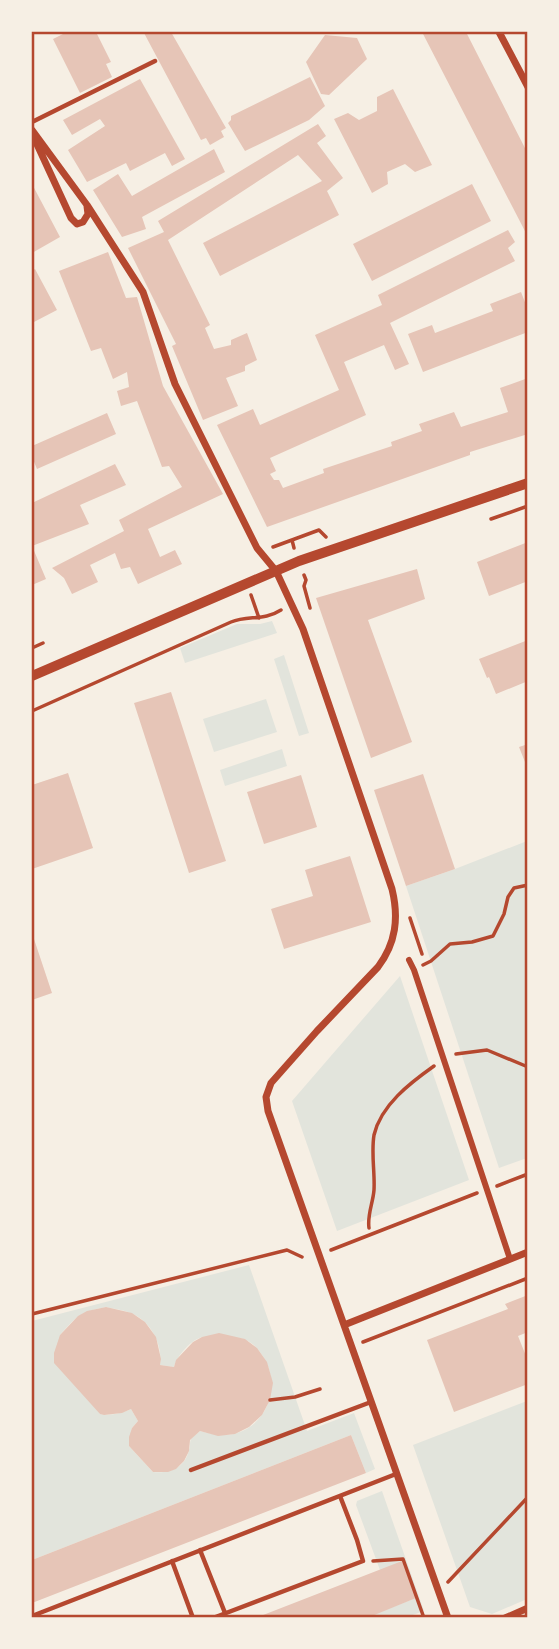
<svg xmlns="http://www.w3.org/2000/svg" width="559" height="1649" viewBox="0 0 559 1649" font-family="'Alegreya Sans',sans-serif">
<style>
.green{fill:#e2e4dc;fill-rule:evenodd}
.building{fill:#e6c5b7}
.lines{fill:none;stroke-linecap:round;stroke-linejoin:round}
.path{stroke:#b5482f;stroke-width:3.5}
.service{stroke:#b5482f;stroke-width:4.5}
.pedestrian{stroke:#b5482f;stroke-width:6}
.minor{stroke:#b5482f;stroke-width:7}
.tertiary{stroke:#b5482f;stroke-width:10}
.neatline{fill:none;stroke:#b5482f;stroke-width:2.5}
</style>
<rect width="100%" height="100%" fill="#f6efe4"/>
<path class="green" d="M272,621L277,633L185,663L180,648L237,624H260Z
M284,655L309,733L299,736L274,659Z
M266,699L277,732L214,752L203,719Z
M282,749L287,766L225,786L220,770Z
M527,841V1158L499,1168L406,886L455,869Z
M400,976L469,1180L337,1231L292,1101Z
M249,1265L307,1431L354,1413L375,1469L366,1473L351,1435L32,1560V1321ZM106,1307C114,1309 125,1310 133,1314C151,1322 163,1345 160,1365L174,1367C177,1356 191,1339 203,1337C207,1337 210,1337 214,1338C223,1338 238,1336 246,1340C253,1343 258,1349 262,1355C281,1382 270,1423 237,1433C224,1437 212,1434 200,1431C197,1434 193,1436 191,1439C189,1444 191,1445 189,1450C185,1468 169,1474 153,1472L129,1446L132,1428L138,1421L131,1409C122,1413 110,1416 100,1414L60,1335C77,1316 80,1312 106,1307Z
M527,1401V1599L492,1614L470,1607L413,1445Z
M382,1491L424,1611L407,1617H367L416,1598L380,1570L356,1505L357,1501Z"/>
<path class="building" d="M67,32H96L111,62L106,64L112,77L80,93L53,39Z
M147,32H171L226,128L221,131L224,137L210,145L206,138L201,140L144,33Z
M422,32H466L528,154V237Z
M325,35L357,38L367,59L329,95L321,94L306,62Z
M310,77L325,106L309,120L245,151L228,123L231,120V116Z
M140,79L185,159L172,166L165,153L130,171L126,163L87,182L68,150L105,126L100,119L72,135L63,120Z
M393,89L432,165L415,172L405,164L387,172L388,184L372,193L334,119L348,113L359,120L377,111V97Z
M318,124L326,136L317,143L343,178L327,191L339,215L220,276L203,243L322,181L298,155L168,240L210,325L205,328L214,349L231,345V340L247,333L257,360L245,366V371L226,378L238,406L203,420L172,346L176,344L128,248L164,232L158,221Z
M214,149L225,172L142,217L146,229L122,237L93,190L118,174L132,196Z
M32,184L60,237L32,253Z
M472,184L491,221L372,281L353,244Z
M508,230L515,242L508,248L515,261L390,323L409,364L395,370L384,345L344,362L366,415L270,458L276,471L270,474L274,480H279L283,488L324,473L323,469L392,446L391,442L422,431L419,424L454,412L461,427L508,412L500,388L528,378V434L470,452V455L267,527L217,425L253,409L260,425L339,390L315,335L382,305L378,295Z
M108,252L126,298L137,297L163,386L223,494L148,529L160,557L175,550L182,564L138,584L130,567L121,569L115,553L90,565L98,582L72,594L64,578L52,568L124,531L119,520L182,487L169,466L162,467L137,401L121,406L117,391L129,387L127,372L113,379L101,348L91,351L59,271Z
M35,269L57,310L32,323V271Z
M521,292L528,310V332L423,372L408,334L432,325L435,333L493,311L490,304Z
M107,413L116,434L37,469L32,457V446Z
M115,464L126,485L80,505L89,524L32,546L46,579L32,585V503Z
M528,542V581L489,596L477,562Z
M417,569L425,599L368,620L412,742L371,758L316,598Z
M528,640V681L496,694L489,677L487,678L479,659Z
M171,692L226,861L189,873L134,703Z
M528,744V767H527L519,747Z
M68,773L93,848L32,869V785Z
M423,774L455,869L406,886L374,790Z
M301,775L317,827L264,844L247,792Z
M350,856L371,922L284,949L271,909L313,896L305,870Z
M32,933L52,993L32,1000Z
M528,1295V1332L518,1336L528,1361V1384L454,1412L427,1340L508,1309L505,1304Z
M106,1307L132,1313L145,1322L156,1337L161,1359L160,1365L174,1367L176,1360L193,1342L202,1337L219,1333L245,1339L257,1348L267,1362L273,1383L270,1400L262,1415L249,1427L235,1434L218,1436L200,1431L190,1440L189,1451L184,1461L176,1469L168,1472H153L129,1446V1437L132,1428L138,1421L131,1409L122,1413L104,1415L100,1414L54,1363V1353L60,1335L78,1316L87,1311Z
M351,1435L366,1473L32,1603V1560Z
M402,1561L416,1598L367,1618L258,1617Z"/>
<g class="lines">
<path class="path" d="M491,519L528,506
M292,540L294,548
M273,547L319,530L326,537
M304,575L306,580L304,586L310,608
M251,595L259,618
M32,648L43,643
M32,711L231,622C248,615 264,621 281,610
M410,918L422,954
M423,965L431,961L450,944L472,942L493,936L504,914L508,897L514,888L528,885
M456,1054L487,1050L528,1067
M497,1186L528,1174
M369,1228C367,1215 373,1203 374,1190C375,1172 371,1153 374,1135C381,1105 410,1083 434,1066
M331,1250L477,1193
M32,1314L287,1250L302,1257
M363,1342L528,1278
M270,1400L295,1397L320,1389
M373,1561L403,1559L424,1618
M448,1582L528,1497"/>
<path class="service" d="M32,122L155,61
M191,1470L371,1402
M200,1550L225,1613
M172,1561L193,1618
M32,1616L396,1474
M213,1618L363,1561L357,1540L340,1496"/>
<path class="pedestrian" d="M409,960L414,970L510,1259"/>
<path class="minor" d="M499,32L528,87
M32,130L87,205L143,292L175,384L257,548L276,571L303,629L392,889C399,918 396,943 378,967L317,1031L271,1083L266,1097L268,1111L448,1618
M35,140L71,218L77,224L83,222L88,214L87,206
M344,1325L528,1252
M505,1618L528,1608"/>
<path class="tertiary" d="M32,676L299,561L528,483"/>
</g>
<rect width="559" height="1649" fill="none" stroke="#f6efe4" stroke-width="66"/>
<rect x="33" y="33" width="493" height="1583" class="neatline"/>
</svg>
